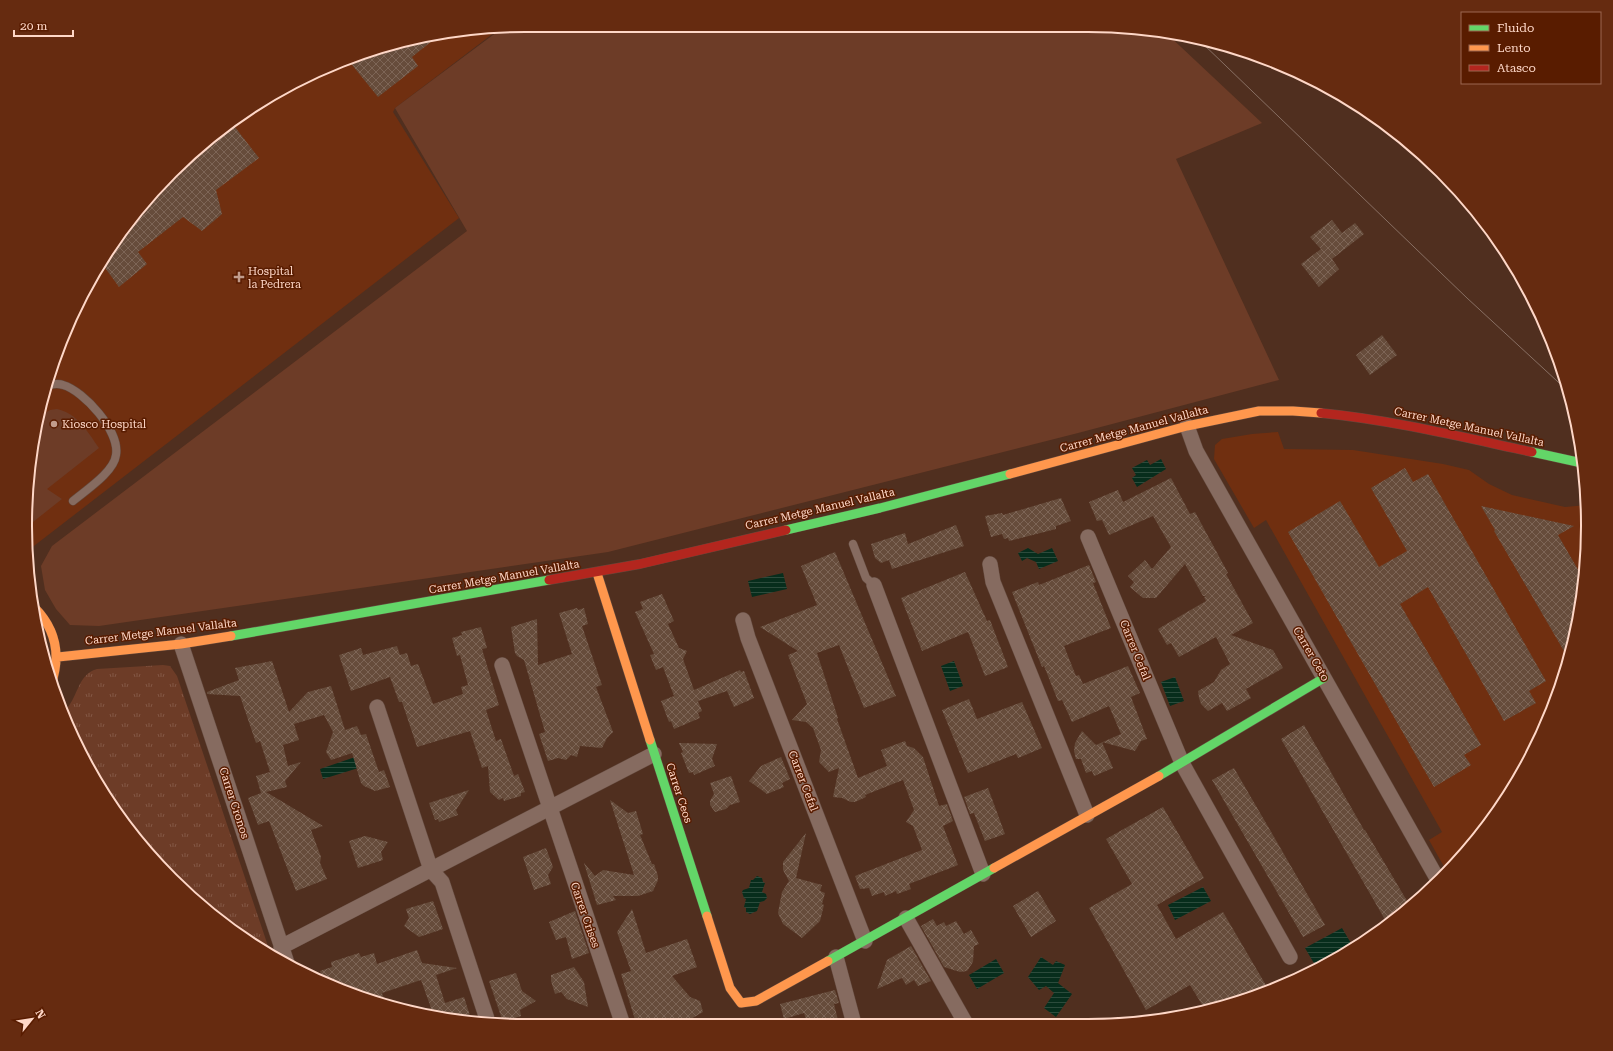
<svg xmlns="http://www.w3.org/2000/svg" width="1613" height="1051" viewBox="0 0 1613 1051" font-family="'Roboto Serif',serif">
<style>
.built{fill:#702f10}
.green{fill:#6d3c27}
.park{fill:url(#park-tufts)}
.water{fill:url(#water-rules)}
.building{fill:url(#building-cross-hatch)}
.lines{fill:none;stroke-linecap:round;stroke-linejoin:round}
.lane-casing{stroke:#63493d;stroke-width:9}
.street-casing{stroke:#63493d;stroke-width:16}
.fast-casing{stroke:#63493d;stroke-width:10}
.slow-casing{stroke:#63493d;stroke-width:10}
.jam-casing{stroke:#63493d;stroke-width:10}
.lane{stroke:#866b60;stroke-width:8}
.street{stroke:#866b60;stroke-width:15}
.fast{stroke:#63d668;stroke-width:9}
.slow{stroke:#ff974d;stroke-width:9}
.jam{stroke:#b3261e;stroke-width:9}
.tram{stroke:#886f63;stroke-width:1}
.poi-dot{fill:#c19c8c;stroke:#591c00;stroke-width:1.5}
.labels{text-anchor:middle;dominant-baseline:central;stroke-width:3;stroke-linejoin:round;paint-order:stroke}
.poi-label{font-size:11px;fill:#fed7c7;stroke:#591c00;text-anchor:start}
.street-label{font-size:11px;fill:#fed7c7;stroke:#591c00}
.rim{fill:none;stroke:#fed7c7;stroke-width:2}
</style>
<defs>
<pattern id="park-tufts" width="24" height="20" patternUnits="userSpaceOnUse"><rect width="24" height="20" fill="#6d3c27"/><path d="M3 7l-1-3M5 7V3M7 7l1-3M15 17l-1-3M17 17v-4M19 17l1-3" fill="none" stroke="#835745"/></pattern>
<pattern id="water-rules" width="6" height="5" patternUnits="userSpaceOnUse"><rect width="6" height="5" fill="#072d1c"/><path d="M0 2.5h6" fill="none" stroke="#2c4b3c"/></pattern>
<pattern id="building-cross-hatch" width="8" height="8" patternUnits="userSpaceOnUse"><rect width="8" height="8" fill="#664c3b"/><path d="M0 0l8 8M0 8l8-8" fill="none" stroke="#7d6556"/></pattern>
</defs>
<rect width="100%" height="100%" fill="#502f1f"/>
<path class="built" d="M460,29H499L395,108L393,112L459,218L30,549L26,493L35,428L63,334L129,221L195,149L247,109L365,51Z
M1278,432L1284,449L1353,450L1443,464L1469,470L1489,484L1512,495L1565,507L1587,505L1584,591L1561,687L1521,776L1464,856L1447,872L1429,840L1442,832L1266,520L1254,528L1214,459L1215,445L1222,439L1252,434Z"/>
<path class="green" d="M501,29H1153L1165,32L1262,123L1176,159L1279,380L1078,433L608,552L99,626L70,625L56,609L45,590L41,566L52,546L467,231L395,108Z
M57,409C77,413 88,432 99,448L47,489L62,499L28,526L26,493L35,428L42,415L50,410Z"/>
<path class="park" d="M163,665L170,666L177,676L270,952L195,902L129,830L92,776L63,712C79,699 76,675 97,669Z"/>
<path class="water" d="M1161,459L1166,469L1137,487L1132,478L1136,475L1132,468L1147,460L1150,465Z
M1028,548L1038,554L1052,548L1058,561L1039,569L1036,562L1027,558L1022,561L1018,553Z
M783,573L787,589L752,597L748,581Z
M954,661L963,686L950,691L941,666Z
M1175,677L1184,701L1170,706L1161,682Z
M364,754L368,765L323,779L320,769Z
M757,876L762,878L763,882L765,883L762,892L766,894L767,898L764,901L760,902L757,911L750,914L746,912V908L744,907L746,899L744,898L742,892L743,890L749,888L751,880H753Z
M1203,887L1211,901L1175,920L1168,905Z
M1342,928L1352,945L1315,965L1305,948Z
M1041,957L1053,965L1056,961L1065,965L1058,983L1072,994L1056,1017L1044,1008L1054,993L1046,986L1039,990L1028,977Z
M996,959L1004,973L977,989L969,975Z"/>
<path class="building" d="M442,33L412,57L418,66L378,97L348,60L365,51Z
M231,122L259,158L216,190L222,214L202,231L183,217L138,252L147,264L119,287L103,265L129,221L195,149Z
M1332,220L1342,233L1355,223L1364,234L1332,259L1339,269L1319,287L1301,264L1321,249L1310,237Z
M1382,335L1397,355L1370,375L1356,355Z
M1405,468L1413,482L1428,474L1546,681L1529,691L1536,703L1504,721L1428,587L1400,604L1481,745L1464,755L1471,765L1434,787L1288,532L1340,501L1379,567L1407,551L1371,488Z
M1171,478L1190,514L1195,512L1228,573L1226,574L1253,623L1231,635L1273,650L1283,668L1246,689L1251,698L1227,711L1222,703L1208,711L1201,704L1199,698L1198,691L1214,682L1221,670L1230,664L1216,637L1179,657L1171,643L1167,645L1158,629L1206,601L1204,597L1206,596H1203L1185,564L1156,598H1143L1130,587L1134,582L1128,576L1145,560L1152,569L1171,547L1153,516L1109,535L1102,520L1097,521L1089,502L1118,490L1123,502Z
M1061,498L1071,521L1056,526V529L1009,541L1008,538L1004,539L1002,534L991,537L985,516L1002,513L1003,515Z
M1481,506L1574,526L1558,535L1584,580V591L1568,658L1494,531L1495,530Z
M956,525L964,546L892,569L889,560L881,563L875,558L871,544L905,533L908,544Z
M835,552L896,696L864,708L839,645L817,653L838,718L837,719L858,778L887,766L881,750L905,741L907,746L914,748L923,757L939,806L947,804L953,821L943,826L958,865L909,884L911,889L897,894L896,891L885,896L884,892L872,896L869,888L860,889L855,876L922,850L913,826L906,822L914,810L903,780L865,795L866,797L855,802H851L842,798L833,797L839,768L829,772L819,762L821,750L813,728L806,722L792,720L807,704L788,655L798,651L760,627L817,605L801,566Z
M1089,565L1096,582L1093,583L1111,628L1064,646L1076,676L1079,675L1083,684L1128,666L1140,693L1131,697L1147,739L1141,741L1135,751L1102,742L1113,768L1094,776L1092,771L1086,773L1081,759H1076L1074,751L1075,743L1082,731L1096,745L1121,734L1109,706L1072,722L1062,700L1058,701L1044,666L1042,667L1012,592L1038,582L1039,585Z
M965,572L987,621L990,620L1008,667L985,676L968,632L922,651L901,598Z
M662,594L674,621L668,624L679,648L687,651L683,659L694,690L740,670L741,672L744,671L754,698L734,707L727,691L698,701L702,711L698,713L700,718L674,729L671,721L669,722L661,701L674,696L663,667L656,670L650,655L654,654L635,612L643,609L640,602Z
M577,608L578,610L584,608L588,624L582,626L602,685L596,687L613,732L607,738L602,748L580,746L577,757L571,755L566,760L558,758L548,761L539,734L545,732L524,660L517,656L515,653L511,627L537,619L538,665L572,654L559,613Z
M481,627L487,648L482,649L499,705L486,710L496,741L501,739L514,776L518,774L525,792L521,793V796L504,801L503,798L499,800L490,792L488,766L482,768L470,731L417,747L402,702H399L390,677L351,691L339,655L361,648L363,655L397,646L400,655L407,653L411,666L418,664L433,704L463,694L461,687L468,685L460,655L457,656L452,638L462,635L461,632Z
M272,661L289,712L308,692L331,686L345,730L357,726L361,735L366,734L379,772L384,770L390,787L375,791L364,786L361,783L352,753L331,760L326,752L333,732L324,715L294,724L299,740L283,745L288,766L301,762L285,781L287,787L266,792L323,826L311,830L321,857L320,863L327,879L296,891L269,821L258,825L248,798L261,793L256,776L270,772L260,741L256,743L240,696L207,694V692L239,680L235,668Z
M969,699L977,719L1022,702L1042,748L1018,758L1016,754L968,773L942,710Z
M1304,725L1364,830H1365L1410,906L1388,925L1281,739Z
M679,743L717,744L712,759L715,766L694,775L693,772L689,773L681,753L683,752Z
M781,757L790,779L782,783L784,787L767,794L749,781L761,766Z
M1234,768L1325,925L1303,937L1212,780Z
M731,776L740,802L730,805L726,809L715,812L710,805V801L714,794L710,783Z
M988,788L1005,834L985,841L974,813L970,814L964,797Z
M469,790L456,810L458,815L439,822L438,819L435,820L429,803Z
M610,800L628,813L636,811L643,834L640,835L652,864H654L658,876V880L653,891L638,896H613L616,900L597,905L584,863L595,876L603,870L634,875Z
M1163,807L1204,878L1157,905L1176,939L1223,912L1267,987L1253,995L1240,1000L1237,995L1213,1010L1206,1011L1190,985L1146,1010L1089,908L1132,884L1106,839Z
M806,833L796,878L822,885L820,891L825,893L822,904L824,905L820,921L802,938L783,924L778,913L782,892L789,881L783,870V862Z
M365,836L388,842L381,852L383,860L358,868L349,841Z
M546,848L553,867L548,875L551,884L534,890L523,857Z
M1038,891L1056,921L1031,937L1013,906Z
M433,901L443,929L419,937L404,926L409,918L406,909Z
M632,909L646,953L687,939L697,967L672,976L690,997L700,1001L703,1012L684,1023H636L621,974L631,971L617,932Z
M575,911L589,953L572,959L566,937L556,940L549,922Z
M933,919L937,926L944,922L946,926L956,921L964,934L971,930L979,944L974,946L973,962L967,971L960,972L944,967L921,926Z
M911,946L931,981L918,986L914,980L906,985L902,978L877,989L887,960Z
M417,950L422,963L457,968L436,975L445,1003L464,997L472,1022H460L418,1012L431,1008L421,980L382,993L386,1004L365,1000L324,982L320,971L332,967L331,962L359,953L361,957L374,953L377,964Z
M574,967L584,982L588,1007L567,999L561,992L555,994L551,981V975Z
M516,973L522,991L536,1001L520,1010L521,1016L503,1022L489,981Z
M835,990L839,1003L834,1004L839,1024L807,1023L804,1013L784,1019L780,1004Z"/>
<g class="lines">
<defs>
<path id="lane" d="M236,120L246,111
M48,385C53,384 58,383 63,385C84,391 120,431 116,455C114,472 86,490 73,501
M853,544L866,578L874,585"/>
<path id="street" d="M1187,426L1196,451L1438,880
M1088,537L1182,763L1290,957
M990,564L993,582L1087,815
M874,585L983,874
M743,620L748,638L865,941
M181,644L287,963
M502,665L622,1022
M377,707L431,870L442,882L488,1022
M906,918L966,1024
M281,947L654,754
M836,957L854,1024"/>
<path id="fast" d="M1532,452L1582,463
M786,530L880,508L1010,474
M231,636L549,580
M650,740L707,916
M1159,776L1324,678
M828,961L994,868"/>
<path id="slow" d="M1010,474L1187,426L1259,411H1293L1321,413
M597,573L650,740
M34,607C56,629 61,656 51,685
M58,657L181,644L231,636
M994,868L1159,776
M707,916L730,988L741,1003L756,1001L828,961"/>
<path id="jam" d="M1321,413C1392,420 1462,437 1532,452
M549,580L640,564L786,530"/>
</defs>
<use href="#lane" class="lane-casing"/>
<use href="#street" class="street-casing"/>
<use href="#fast" class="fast-casing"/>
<use href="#slow" class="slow-casing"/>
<use href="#jam" class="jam-casing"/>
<use href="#lane" class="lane"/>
<use href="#street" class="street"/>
<use href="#fast" class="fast"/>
<use href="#slow" class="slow"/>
<use href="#jam" class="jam"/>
<path class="tram" d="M1199,40L1467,298L1570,393"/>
</g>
<g class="poi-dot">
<path d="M237 271h4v4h4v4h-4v4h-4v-4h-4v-4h4z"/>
<circle cx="54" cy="424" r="4"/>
</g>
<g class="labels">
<g class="poi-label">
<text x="248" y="271">Hospital<tspan x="248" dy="13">la Pedrera</tspan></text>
<text x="62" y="424">Kiosco Hospital</text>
</g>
<g class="street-label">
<text transform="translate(1469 427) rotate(12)">Carrer Metge Manuel Vallalta</text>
<text transform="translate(1134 429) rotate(-15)">Carrer Metge Manuel Vallalta</text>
<text transform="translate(820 509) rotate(-13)">Carrer Metge Manuel Vallalta</text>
<text transform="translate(504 577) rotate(-10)">Carrer Metge Manuel Vallalta</text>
<text transform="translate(161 632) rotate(-7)">Carrer Metge Manuel Vallalta</text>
<text transform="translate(1135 650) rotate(68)">Carrer Cefal</text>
<text transform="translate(1311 654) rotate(60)">Carrer Ceto</text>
<text transform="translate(803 781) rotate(69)">Carrer Cefal</text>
<text transform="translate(679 793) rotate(72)">Carrer Ceos</text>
<text transform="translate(234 803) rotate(72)">Carrer Cronos</text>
<text transform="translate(585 915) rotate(71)">Carrer Crises</text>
</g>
</g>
<path d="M0 0H1613V1051H0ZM525 32H1088A493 493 0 0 1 1581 525V526A493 493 0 0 1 1088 1019H525A493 493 0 0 1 32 526V525A493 493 0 0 1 525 32Z" fill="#662b10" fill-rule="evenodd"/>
<path class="rim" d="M525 32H1088A493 493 0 0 1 1581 525V526A493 493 0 0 1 1088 1019H525A493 493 0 0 1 32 526V525A493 493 0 0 1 525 32Z"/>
<rect x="1461" y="12" width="140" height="72" fill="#591c00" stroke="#9b6750"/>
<rect x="1469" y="25" width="20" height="6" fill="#63d668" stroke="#9b6750"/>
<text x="1497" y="32" font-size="12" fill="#fed7c7">Fluido</text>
<rect x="1469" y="45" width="20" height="6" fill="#ff974d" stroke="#9b6750"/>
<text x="1497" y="52" font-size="12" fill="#fed7c7">Lento</text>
<rect x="1469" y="65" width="20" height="6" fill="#b3261e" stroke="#9b6750"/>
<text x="1497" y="72" font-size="12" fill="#fed7c7">Atasco</text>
<g transform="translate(32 1019) rotate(60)" stroke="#591c00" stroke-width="3" paint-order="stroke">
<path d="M0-3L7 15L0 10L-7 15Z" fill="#fed7c7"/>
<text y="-6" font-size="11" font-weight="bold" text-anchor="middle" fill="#fed7c7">N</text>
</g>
<path d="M14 30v6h59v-6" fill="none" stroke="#fed7c7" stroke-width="2"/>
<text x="20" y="30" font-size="12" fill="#fed7c7" stroke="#591c00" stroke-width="3" paint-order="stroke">20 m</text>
</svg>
